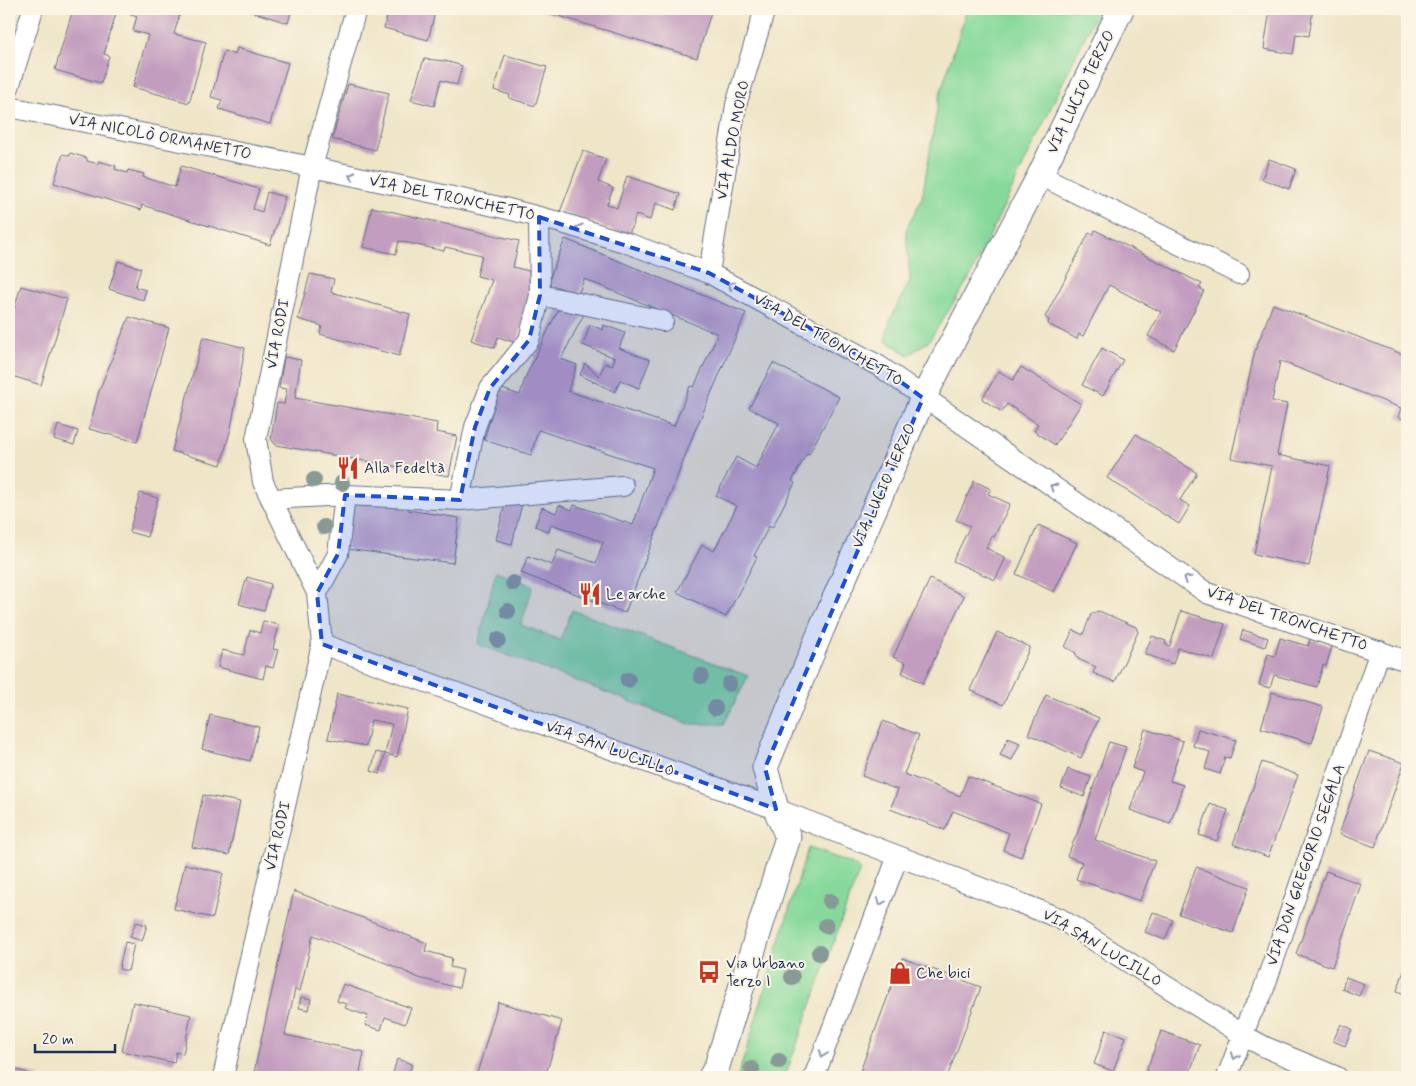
<svg xmlns="http://www.w3.org/2000/svg" width="1416" height="1086" viewBox="0 0 1416 1086" font-family="Mynerve,sans-serif">
<style>
.green{fill:#86d99a;stroke:#50847c}
.building{fill:#c29dbf}
.lines{fill:none;stroke-linecap:round;stroke-linejoin:round}
.minor-casing{stroke:#656f83;stroke-width:22}
.tertiary-casing{stroke:#656f83;stroke-width:27}
.minor{stroke:#fff;stroke-width:20}
.tertiary{stroke:#fff;stroke-width:25}
.tree{fill:#899996}
.oneway{stroke:#8d97ae}
.marked{fill:#1d4ed8;fill-opacity:0.2;stroke:#1d4ed8;stroke-width:4;stroke-dasharray:10 6;stroke-linejoin:round}
.labels{text-anchor:middle;dominant-baseline:central;stroke-width:4;stroke-linejoin:round;paint-order:stroke}
.street-label{font-size:16px;fill:#1b2f5e;stroke:#fcf5e5}
.poi-label{font-size:16px;fill:#1b2f5e;stroke:#fcf5e5;text-anchor:start}
</style>
<rect width="100%" height="100%" fill="#fcf5e5"/>
<filter id="ink" filterUnits="userSpaceOnUse"><feTurbulence type="fractalNoise" baseFrequency=".02" numOctaves="2"/><feDisplacementMap in="SourceGraphic" scale="10" xChannelSelector="R" yChannelSelector="G"/><feConvolveMatrix kernelMatrix="1 2 1 2 8 2 1 2 1" color-interpolation-filters="sRGB"/></filter>
<filter id="wash" filterUnits="userSpaceOnUse"><feTurbulence type="fractalNoise" baseFrequency=".0096" numOctaves="4" result="noise"/><feDisplacementMap in="SourceGraphic" scale="20" xChannelSelector="R" yChannelSelector="G"/><feGaussianBlur stdDeviation="1.12" result="paint"/><feColorMatrix in="noise" values="0 0 0 0 0 0 0 0 0 0 0 0 0 0 0 0 0 1.4 0 .05"/><feComposite in="paint" operator="in"/></filter>
<g filter="url(#wash)">
<rect width="100%" height="100%" fill="#efe5c7"/>
<path class="green" d="M967,9H1098L970,277L929,341L909,355L885,340L890,320L910,280L906,230L922,198L939,97Z
M496,571L533,586L521,625L560,640L572,610L748,676L724,724H690L478,644Z
M808,848L851,863L860,869L785,1077H738Z"/>
<g id="blocks">
<path class="building" d="M73,9L83,10L84,9L181,10L174,34L206,42L189,103L133,87L148,35L133,31L137,16L117,10L104,54L109,56L101,83L55,70Z
M243,9H292L288,23Z
M389,9H436L428,40L384,28Z
M536,9H712L697,58Z
M1270,9H1313L1309,36L1296,34L1293,54L1264,49Z
M237,48L288,63L270,124L219,109L222,100L211,97L224,51L235,55Z
M505,55L547,67L535,106L509,98L510,95L494,90Z
M424,59L446,61L462,66L457,85L441,80L434,106L411,100Z
M348,84L389,93L375,150L332,139Z
M583,151L606,159L598,182L613,188L607,204L617,208L627,176L680,194L675,210L656,203L650,220L636,215L628,237L585,219L584,221L560,212Z
M70,153L87,158V161L98,164V161L116,166L115,169L127,173L128,170L144,174L143,177L175,187L181,166L259,189L253,209L262,212L267,192L285,197L270,245L142,205L141,210L54,183L63,154L70,156Z
M1269,159L1296,169L1289,189L1262,179Z
M372,207L519,241L513,267L529,271L530,303L517,343L498,337L495,348L471,340L492,280L477,276L482,255L445,247L444,251L399,241L396,254L363,247Z
M1095,230L1202,284L1199,288L1204,291L1174,350L1148,336L1161,312L1109,285L1083,336L1079,334L1077,339L1048,324L1049,320L1045,317L1089,233L1093,235Z
M565,239L746,313L694,433L625,613L521,573L528,556L552,565L558,550L596,563L603,542L551,524L549,532L535,526L542,507L556,513L559,505L572,510L574,505L633,525L653,468L538,430L531,455L484,440L499,388L520,395L525,378L559,308L584,314L561,359L577,365L568,391L674,426L690,386L694,387L718,334L584,279L578,295L548,283Z
M118,261L141,268L135,287L146,290L143,300L109,289Z
M310,274L334,279L331,292L410,314L399,356L320,334L322,326L298,319Z
M21,286L67,299L41,385L9,375V326Z
M1273,304L1407,356V421L1398,417L1401,408L1280,361L1272,401L1287,404L1277,455L1330,466L1309,566L1254,554L1272,466L1231,458L1255,351Z
M129,317L169,328L137,442L89,429L99,391Z
M590,325L603,330L604,325L625,333L619,348L650,360L639,388L620,380L615,392L580,375L585,363L599,376L605,363L612,366L615,358L583,345Z
M203,337L245,348L231,428L221,465L172,451Z
M1102,348L1123,360L1103,396L1082,385Z
M284,357L301,360L295,398L437,423L436,432L457,436L449,476L276,445L271,439L277,403L284,404L287,389L279,388Z
M773,363L839,397L809,454L807,453L792,481L795,483L772,528L769,526L754,556L757,557L726,617L677,592L702,545L714,551L737,506L716,496L736,457L756,468L779,423L749,408Z
M1021,367L1081,404L1055,445L1034,431L1038,424L1007,404L1002,412L982,399L999,371L1013,380Z
M58,425L78,431L74,445L54,439Z
M1136,434L1197,473L1180,500L1190,506L1179,524L1107,478Z
M974,481L991,489L988,494L1010,504L994,537L991,536L986,548L1006,558L995,580L953,561L970,526L956,520Z
M140,493L158,498L147,537L129,532Z
M352,498L408,505V510L459,518L453,563L346,549Z
M506,500L522,504L512,544L496,540Z
M1038,525L1077,543L1054,592L1016,574Z
M247,577L271,584L264,611L239,604Z
M930,579L964,596L923,683L902,673L906,663L893,657Z
M1099,611L1136,627L1138,632L1115,682L1093,673L1096,667L1078,659L1075,652L1065,647L1073,630L1083,635L1091,614Z
M1181,611L1225,624L1214,659L1178,648L1173,664L1145,654L1152,636L1166,641L1165,644L1170,646Z
M263,621L279,625L273,649L278,650L273,668L266,666L263,679L218,667L222,650L244,655L250,630L260,633Z
M1243,630L1268,638L1265,647L1240,639Z
M997,632L1030,647L1003,705L970,690Z
M1280,638L1308,646L1310,639L1332,646L1326,666L1323,665L1317,687L1274,675L1270,688L1259,685L1268,654L1275,656Z
M1272,692L1323,707L1312,743L1261,728Z
M337,694L408,709L397,757L385,754L392,724L371,720L366,746L328,739Z
M1046,695L1099,718L1081,758L1028,734Z
M210,715L259,727L250,761L202,749Z
M883,721L919,735L904,774L960,796L968,776L1041,804L1021,857L1003,850L1009,833L953,811L945,830L890,809L898,790L862,776Z
M1145,729L1183,741L1170,781L1183,785L1170,824L1130,810L1143,772L1132,768Z
M1198,729L1236,740L1230,758L1225,757L1220,774L1205,769L1210,752L1193,746Z
M1008,738L1020,743L1012,760L1000,755Z
M1109,742L1126,747L1095,840L1155,861L1140,901L1076,879L1082,862L1067,856L1077,834Z
M1369,751L1404,763L1375,847L1339,834Z
M376,752L385,754L380,774L371,771Z
M1262,762L1298,775L1268,857L1233,844Z
M1068,769L1091,777L1084,797L1061,788Z
M203,795L240,802L229,855L192,847Z
M1210,804L1228,810L1217,841L1199,835Z
M185,864L223,873L213,918L174,909Z
M1196,867L1249,887L1233,933L1179,914Z
M1326,871L1361,884L1332,967L1296,954Z
M294,891L427,943L425,951L452,958L450,967L463,970L459,988L419,978L391,965L313,935L300,991L295,989L285,1035L364,1052L359,1077H253Z
M1153,912L1173,920L1165,940L1145,932Z
M136,922L147,925L142,941L130,937Z
M125,942L134,944L128,971L119,969Z
M902,958L981,987L947,1077H858Z
M1407,962V995L1397,991Z
M1346,977L1364,984L1359,996L1342,989Z
M343,984L411,1008L405,1024L385,1017L381,1030L365,1025L368,1016L345,1008L347,1004L337,1001Z
M301,997L311,999L309,1010L299,1008Z
M133,1002L191,1015L183,1054L176,1052L174,1063L122,1051Z
M498,1002L562,1021L545,1077H476Z
M1341,1024L1352,1029L1345,1046L1333,1041Z
M1106,1030L1126,1037L1113,1071L1094,1064Z
M1161,1031L1200,1045L1188,1077H1144Z
M397,1059L412,1064L408,1077H392Z
M9,1067L40,1077H9Z"/>
</g>
</g>
<g filter="url(#ink)">
<use href="#blocks" fill-opacity="0" stroke="#656f83" stroke-width="1"/>
<g class="lines">
<defs>
<path id="minor" d="M9,87L33,9
M9,107L312,167L504,208L562,223L627,243L709,273L879,366L1207,593L1407,661
M1040,175L1239,274
M709,273L736,105L765,9
M540,295L663,321
M271,499L345,495L460,500L623,486
M460,500L475,427L490,388L529,340L540,295L539,217
M317,593L338,554L345,495
M322,644L776,809L1059,918L1243,1035L1265,1047L1337,1077
M223,1077L322,644L317,593L263,482L256,439L312,167L356,9
M814,1077L898,856
M1227,1077L1250,1016L1262,994L1380,651"/>
<path id="tertiary" d="M711,1077L717,1066L788,837L776,809L765,768L822,628L923,398L1040,175L1121,9"/>
</defs>
<use href="#minor" class="minor-casing"/>
<use href="#tertiary" class="tertiary-casing"/>
<use href="#minor" class="minor"/>
<use href="#tertiary" class="tertiary"/>
</g>
<g class="tree">
<circle cx="314" cy="480" r="8"/>
<circle cx="342" cy="483" r="8"/>
<circle cx="324" cy="527" r="8"/>
<circle cx="513" cy="583" r="8"/>
<circle cx="508" cy="611" r="8"/>
<circle cx="498" cy="640" r="8"/>
<circle cx="701" cy="676" r="8"/>
<circle cx="628" cy="680" r="8"/>
<circle cx="729" cy="684" r="8"/>
<circle cx="715" cy="708" r="8"/>
<circle cx="830" cy="901" r="8"/>
<circle cx="826" cy="926" r="8"/>
<circle cx="819" cy="953" r="8"/>
<circle cx="792" cy="977" r="8"/>
<circle cx="779" cy="1061" r="8"/>
<circle cx="752" cy="1069" r="8"/>
</g>
<defs><path id="oneway-chevron" d="M-2-3.5L2.5 0L-2 3.5" fill="none" stroke-width="1.6" stroke-linecap="round" stroke-linejoin="round" transform="scale(1.25)"/></defs>
<g class="oneway">
<use href="#oneway-chevron" transform="translate(352 176) rotate(-168)"/>
<use href="#oneway-chevron" transform="translate(579 228) rotate(-163)"/>
<use href="#oneway-chevron" transform="translate(731 285) rotate(-151)"/>
<use href="#oneway-chevron" transform="translate(1053 487) rotate(-146)"/>
<use href="#oneway-chevron" transform="translate(1187 579) rotate(-146)"/>
<use href="#oneway-chevron" transform="translate(881 902) rotate(111)"/>
<use href="#oneway-chevron" transform="translate(823 1054) rotate(111)"/>
<use href="#oneway-chevron" transform="translate(1235 1056) rotate(110)"/>
</g>
</g>
<path class="marked" d="M539,217L709,273L879,366L923,398L765,768L776,809L322,644L317,593L338,554L345,495L460,500L475,427L490,388L529,340L540,295Z"/>
<defs>
<symbol id="restaurant-bare" viewBox="-9 -9 18 18"><path d="M-5-6h1v4h1v-4h1v4h1v-4h1v5L-1.5 .5V6h-2V.5L-5-1ZM5-6V6H3V1.5H1.5Q1.5-4 5-6Z" fill="#c8321e" stroke="#fcf5e5" stroke-width="2.5" paint-order="stroke"/></symbol>
<symbol id="bus-bare" viewBox="-9 -9 18 18"><path d="M-5-6H5V4H4V6H2V4H-2V6H-4V4H-5ZM-3.5-4V0h7V-4ZM-3.5 1.2v1.5H-2V1.2ZM2 1.2v1.5H3.5V1.2Z" fill="#c8321e" stroke="#fcf5e5" stroke-width="2.5" paint-order="stroke"/></symbol>
<symbol id="shop-bare" viewBox="-9 -9 18 18"><path d="M-5-2.5h2.3a2.7 3.5 0 0 1 5.4 0H5L5.5 6h-11ZM-1.5-2.5h3a1.5 2.3 0 0 0-3 0Z" fill="#c8321e" stroke="#fcf5e5" stroke-width="2.5" paint-order="stroke"/></symbol>
</defs>
<g fill-rule="evenodd">
<use href="#restaurant-bare" x="332" y="452" width="32" height="32"/>
<use href="#restaurant-bare" x="574" y="578" width="32" height="32"/>
<use href="#bus-bare" x="693" y="956" width="32" height="32"/>
<use href="#shop-bare" x="884" y="957" width="32" height="32"/>
</g>
<g class="labels">
<g class="street-label">
<text transform="translate(1081 92) rotate(-64)">VIA LUCIO TERZO</text>
<text transform="translate(160 137) rotate(11)">VIA NICOLÒ ORMANETTO</text>
<text transform="translate(733 140) rotate(-79)">VIA ALDO MORO</text>
<text transform="translate(452 198) rotate(12)">VIA DEL TRONCHETTO</text>
<text transform="translate(278 334) rotate(-79)">VIA RODI</text>
<text transform="translate(828 340) rotate(30)">VIA DEL TRONCHETTO</text>
<text transform="translate(884 486) rotate(-66)">VIA LUCIO TERZO</text>
<text transform="translate(1287 619) rotate(19)">VIA DEL TRONCHETTO</text>
<text transform="translate(610 749) rotate(20)">VIA SAN LUCILLO</text>
<text transform="translate(278 836) rotate(-77)">VIA RODI</text>
<text transform="translate(1306 865) rotate(-71)">VIA DON GREGORIO SEGALA</text>
<text transform="translate(1102 948) rotate(31)">VIA SAN LUCILLO</text>
</g>
<g class="poi-label">
<text x="364" y="468">Alla Fedeltà</text>
<text x="606" y="594">Le arche</text>
<text x="726" y="963">Via Urbano<tspan x="726" dy="18">Terzo I</tspan></text>
<text x="916" y="973">Che bici</text>
</g>
</g>
<rect width="1416" height="1086" fill="none" stroke="#fcf5e5" stroke-width="30"/>
<path d="M35 1044v8h80v-8" fill="none" stroke="#1b2f5e" stroke-width="2.5"/>
<text x="42" y="1044" font-size="15" fill="#1b2f5e" stroke="#fcf5e5" stroke-width="4" paint-order="stroke">20 m</text>
</svg>
